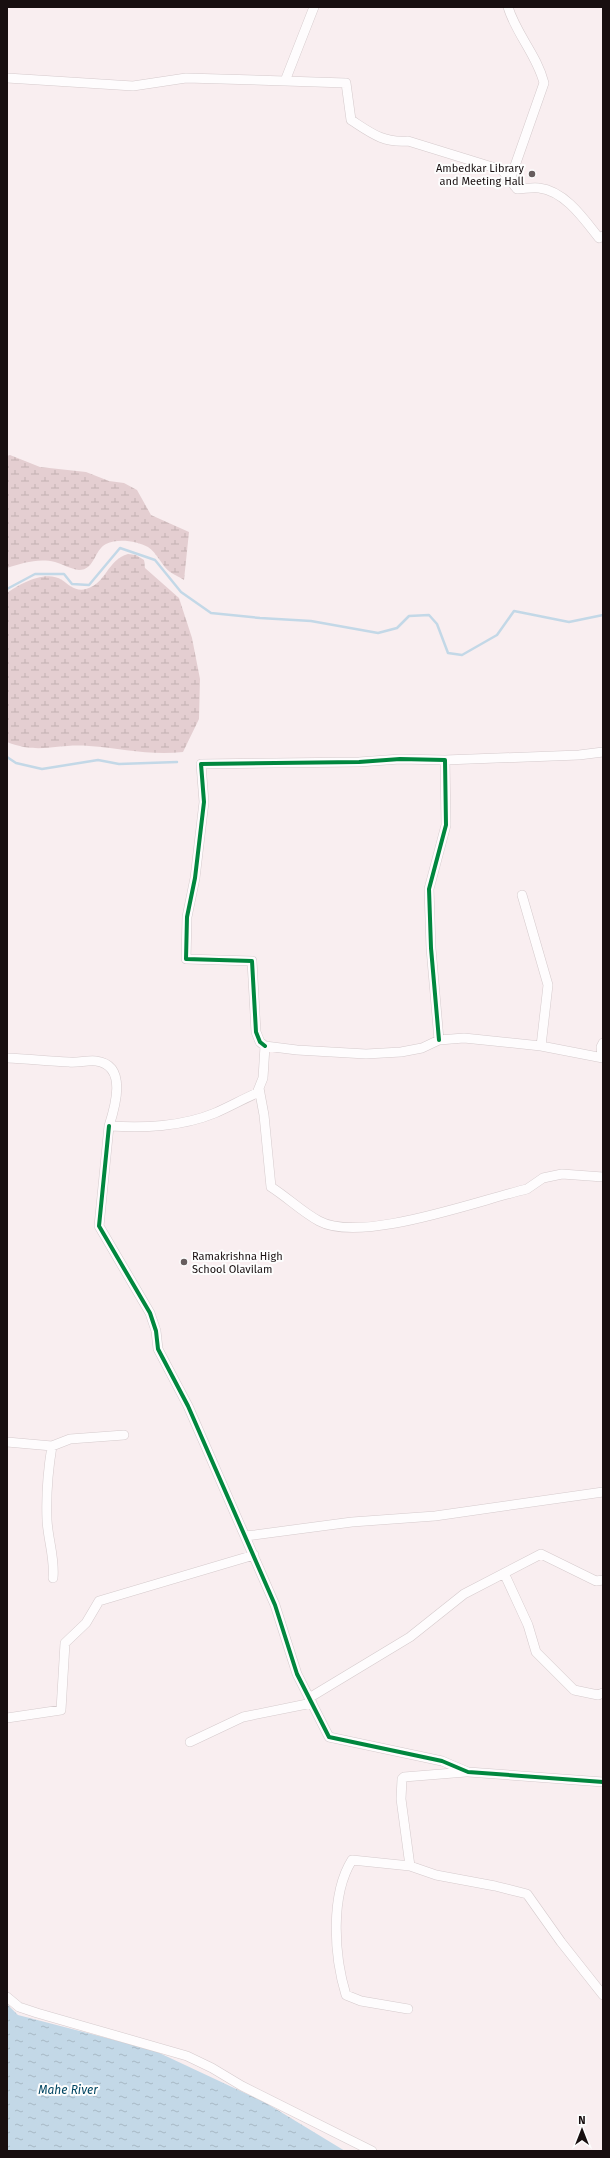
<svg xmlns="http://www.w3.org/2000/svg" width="610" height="2158" viewBox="0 0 610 2158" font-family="'Fira Sans',sans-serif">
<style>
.wetland{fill:url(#wetland-marsh)}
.water{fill:url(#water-ripples)}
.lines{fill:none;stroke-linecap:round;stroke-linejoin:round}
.stream{stroke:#c3d8e7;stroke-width:2.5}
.minor-casing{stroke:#d5cacc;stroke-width:10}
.minor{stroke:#fefcfd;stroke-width:9}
.cycleway-casing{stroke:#fdfdfd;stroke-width:6}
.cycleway{stroke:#00873e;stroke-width:4}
.poi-dot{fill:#675d5e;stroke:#fdfdfd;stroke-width:1.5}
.labels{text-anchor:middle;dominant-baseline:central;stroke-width:4;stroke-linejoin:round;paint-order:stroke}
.poi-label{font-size:11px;fill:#180f10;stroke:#fdfdfd;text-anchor:end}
.water-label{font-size:12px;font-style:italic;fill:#004561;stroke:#fdfdfd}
</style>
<defs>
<pattern id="wetland-marsh" width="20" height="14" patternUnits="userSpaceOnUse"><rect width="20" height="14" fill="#e4ced1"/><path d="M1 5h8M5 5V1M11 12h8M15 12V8" fill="none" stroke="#c3b0b2"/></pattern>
<pattern id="water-ripples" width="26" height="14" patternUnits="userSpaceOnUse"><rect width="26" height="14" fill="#c3d8e7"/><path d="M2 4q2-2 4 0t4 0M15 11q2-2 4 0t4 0" fill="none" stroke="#a7b8c5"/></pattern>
</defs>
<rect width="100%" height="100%" fill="#f9eef0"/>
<path class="wetland" d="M10,455L40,467L86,472L109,481L124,483L137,490L151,515L189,532L184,580C180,577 174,575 170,572C162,566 157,553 148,547C137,541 118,538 106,544C94,550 95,570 79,570C70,569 63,564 55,562C38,558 23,563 7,568V456Z
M128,554L136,555L144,560L145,568L179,598L192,638L200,679L199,719L183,752C150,756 121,748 89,746C57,743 40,755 7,742V593C19,584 46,569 62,580C69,585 76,592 86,589C106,584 107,560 128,554Z"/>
<path class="water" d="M7,2004L18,2015L153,2050L266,2103L345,2151H7Z"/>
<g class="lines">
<path class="stream" d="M7,589L35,574H64L72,584L89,585L120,548L155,560L181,592L211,613L260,618L311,621L378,633L397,628L409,616L429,615L437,624L448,653L462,655L497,635L514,611L569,622L603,615
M7,757L16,763L42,769L98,760L119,764L177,762"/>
<defs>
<path id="minor" d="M508,7C516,34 537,55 544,83L510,180
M7,78L133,86L186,78L285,81L314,7
M285,81L346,83L351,120C371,133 383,143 408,141L502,170L517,189C524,189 532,187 539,188C565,191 584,219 599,238L603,236
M445,760L579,755L603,752
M522,895L548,985L541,1046
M265,1046L260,1042L256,1032L252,961L186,959L187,917L195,878L204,802L201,764L359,762L400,759L445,760L446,825L429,889L431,948L439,1040
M602,1057L601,1047L603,1043
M7,1058C28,1059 48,1061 69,1062C78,1063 87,1060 96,1061C128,1065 115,1107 109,1126C144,1128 181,1127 215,1113C229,1107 243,1099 257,1093L263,1078L265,1046L297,1050L366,1054L401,1052L422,1048L439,1040L464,1038L541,1046L603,1058
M259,1088L264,1115L271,1187C287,1197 302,1212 319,1221C361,1244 479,1200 527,1189L543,1178L562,1174L603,1177
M109,1126L99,1226L150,1313L156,1331L158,1349L188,1406L275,1605L297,1674L329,1737L442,1761L468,1772L603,1782
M7,1442L52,1446L70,1439L124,1435
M52,1446C48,1470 46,1495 47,1520C48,1540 55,1558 53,1578
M246,1536L352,1522L435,1516L603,1492
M504,1573L528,1625L536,1652L574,1690L598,1695L603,1693
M309,1698L410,1637L464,1594L541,1554L596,1581L603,1580
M7,1718L61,1710L65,1643L86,1623L99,1601L254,1555
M190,1742L243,1717L312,1703
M466,1772L404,1777L402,1779L401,1799L410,1866L436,1875L495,1886L527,1894L561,1942L603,1995
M7,1997L19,2007L37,2013L187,2056L212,2068L242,2086L372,2151
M408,2009L361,2001L346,1995C334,1956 330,1895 352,1860L410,1866"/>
</defs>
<use href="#minor" class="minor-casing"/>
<use href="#minor" class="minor"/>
<defs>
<path id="cycleway" d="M265,1046L260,1042L256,1032L252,961L186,959L187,917L195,878L204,802L201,764L359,762L400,759L445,760L446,825L429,889L431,948L439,1040
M109,1126L99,1226L150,1313L156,1331L158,1349L188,1406L275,1605L297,1674L329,1737L442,1761L468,1772L603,1782"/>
</defs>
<use href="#cycleway" class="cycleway-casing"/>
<use href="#cycleway" class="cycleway"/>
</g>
<g class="poi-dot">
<circle cx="532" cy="174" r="4"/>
<circle cx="184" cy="1262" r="4"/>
</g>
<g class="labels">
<g class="poi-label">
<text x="524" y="168">Ambedkar Library<tspan x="524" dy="13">and Meeting Hall</tspan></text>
<text x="192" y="1256" text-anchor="start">Ramakrishna High<tspan x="192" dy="13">School Olavilam</tspan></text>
</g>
<g class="water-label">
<text x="68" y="2090">Mahe River</text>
</g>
</g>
<rect width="610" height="2158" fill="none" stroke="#180f10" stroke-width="16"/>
<g transform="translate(582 2130)" stroke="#fdfdfd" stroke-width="3" paint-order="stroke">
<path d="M0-3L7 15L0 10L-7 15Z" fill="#180f10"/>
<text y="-6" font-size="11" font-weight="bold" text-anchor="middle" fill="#180f10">N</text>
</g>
</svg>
